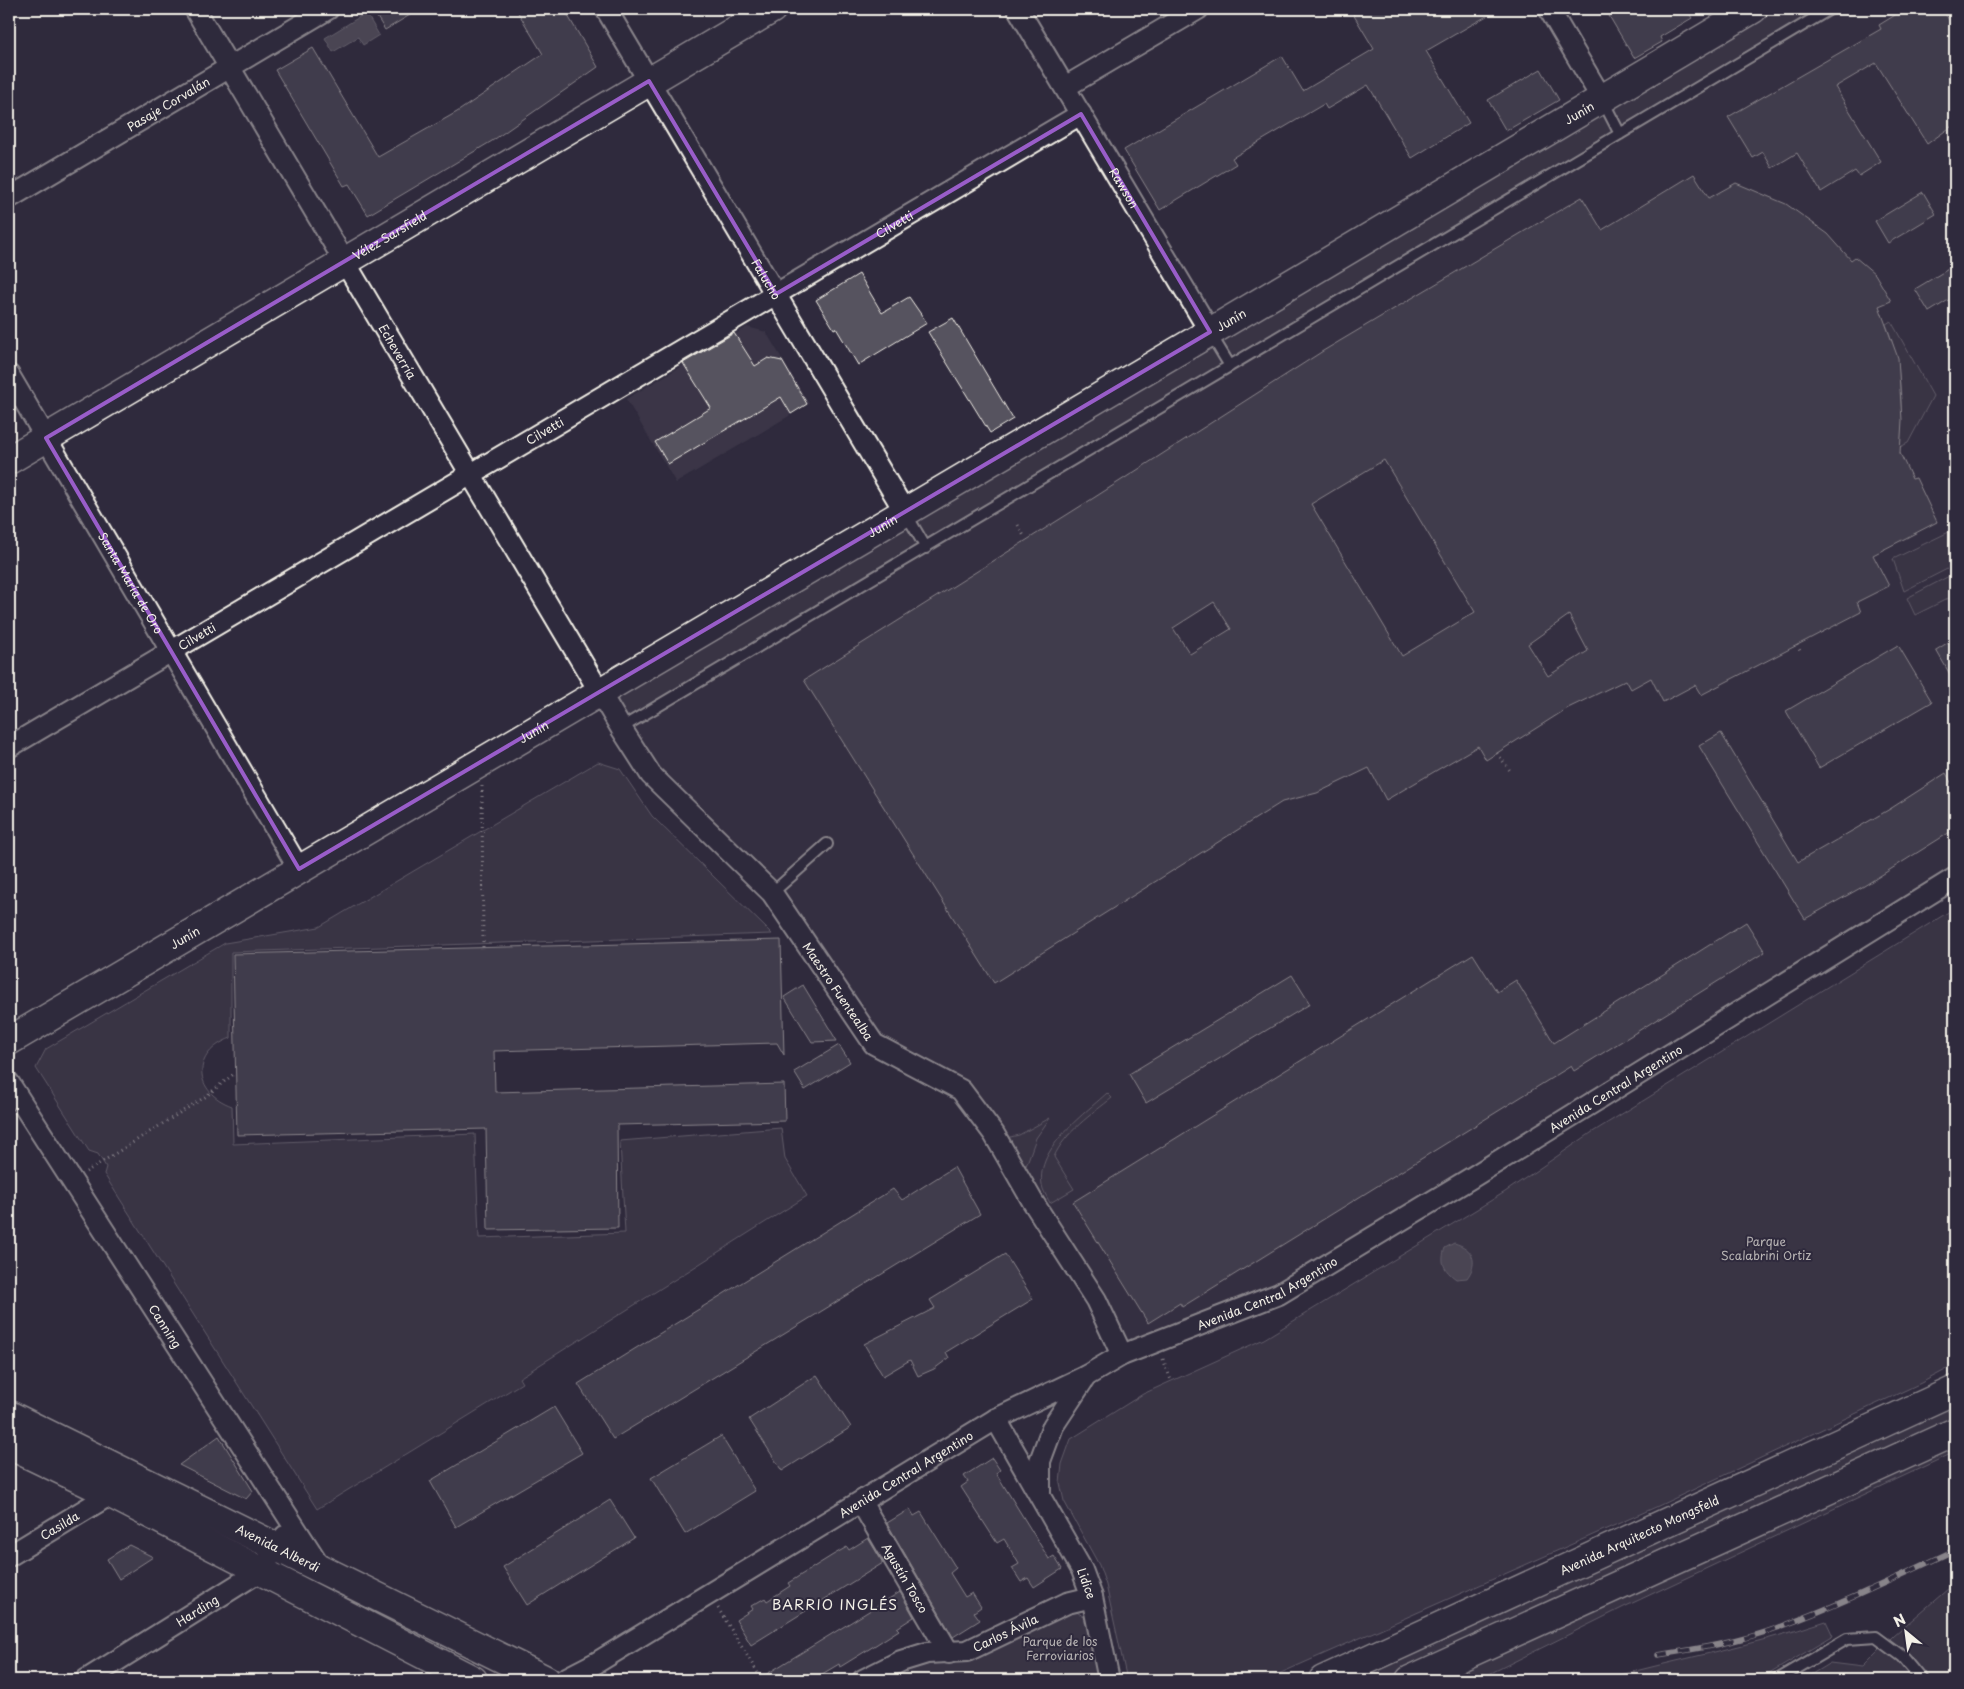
<svg xmlns="http://www.w3.org/2000/svg" width="1964" height="1689" viewBox="0 0 1964 1689" font-family="'Playpen Sans',sans-serif">
<style>
.built{fill:#3b3647}
.green{fill:#454050;stroke:#9c989c}
.water{fill:#6a6670;stroke:#a19ea0}
.building{fill:#56525f;stroke:#f4f1e8;fill-rule:evenodd}
.lines{fill:none;stroke-linecap:round;stroke-linejoin:round}
.lane-casing{stroke:#f4f1e8;stroke-width:14}
.street-casing{stroke:#f4f1e8;stroke-width:24}
.secondary-casing{stroke:#f4f1e8;stroke-width:31}
.path{stroke:#f4f1e8;stroke-width:3;stroke-dasharray:1 4;stroke-linecap:butt}
.lane{stroke:#2f2a3d;stroke-width:10}
.street{stroke:#2f2a3d;stroke-width:20}
.secondary{stroke:#2f2a3d;stroke-width:28}
.rail-casing{stroke:#f4f1e8;stroke-width:5.5}
.rail{stroke:#2f2a3d;stroke-width:4;stroke-dasharray:11;stroke-linecap:butt}
.marked{fill:none;stroke:#995dc9;stroke-width:4;stroke-linejoin:round}
.labels{text-anchor:middle;dominant-baseline:central;stroke-width:4;stroke-linejoin:round;paint-order:stroke}
.street-label{font-size:12px;fill:#f4f1e8;stroke:#2f2a3d}
.park-label{font-size:12px;fill:#b7b3b3;stroke:#2f2a3d}
.neighbourhood-label{font-size:14px;letter-spacing:1px;fill:#f4f1e8;stroke:#2f2a3d}
</style>
<rect width="100%" height="100%" fill="#2f2a3d"/>
<filter id="ink" filterUnits="userSpaceOnUse"><feTurbulence type="fractalNoise" baseFrequency=".02" numOctaves="2"/><feDisplacementMap in="SourceGraphic" scale="10" xChannelSelector="R" yChannelSelector="G"/><feConvolveMatrix kernelMatrix="1 2 1 2 8 2 1 2 1" color-interpolation-filters="sRGB"/></filter>
<g filter="url(#ink)">
<path class="built" d="M1830,9H1955V878L1279,1294L1122,1355L961,1090L874,1044L772,893L621,728Z
M747,327L766,332L809,404L676,483L626,399Z"/>
<path class="green" d="M1753,9H1830L621,728L600,692Z
M1891,321L1933,396L1908,443L1900,447C1903,405 1902,364 1886,324Z
M1953,530L1955,535V565L1904,591L1893,559Z
M1955,573V595L1915,615L1907,598Z
M598,762L620,769L652,816L772,934L231,952V1038C191,1053 193,1092 232,1106L233,1144L475,1134L479,1238L625,1233L620,1141L781,1128L785,1159L807,1196L519,1378L522,1383L317,1509L104,1174L106,1167L98,1154L89,1151L36,1068L46,1049L225,943L319,927Z
M1955,908V1365L1921,1383L1656,1507L1265,1680H1127L1106,1585L1099,1565L1064,1501L1060,1483L1062,1464L1071,1439L1143,1394L1264,1339L1505,1192L1591,1133Z
M1107,1093L1112,1098C1093,1113 1064,1133 1054,1157L1074,1189L1050,1203C1048,1199 1045,1194 1043,1189C1032,1151 1083,1115 1107,1093Z
M1050,1118L1036,1138L1026,1166L1006,1138L1019,1135Z
M1955,1404V1419L1383,1680H1350L1915,1424Z
M1955,1440V1452L1624,1607L1477,1680H1441Z
M1955,1583V1680H1802L1830,1663L1862,1667L1893,1636Z
M1075,1611L1086,1618L1099,1680H880L913,1663Z
M1826,1621L1833,1636L1759,1680H1602C1676,1659 1753,1646 1826,1621Z"/>
<path class="water" d="M366,13L379,35L363,45L358,37L333,52L325,38Z
M1454,1243C1473,1248 1479,1262 1467,1278L1456,1279C1444,1270 1440,1263 1445,1248Z"/>
<path class="building" d="M372,9H420L385,30Z
M516,9H564L598,67L492,141L368,215L349,184L344,186L275,70L313,48L378,157L457,112L543,54Z
M1362,9H1499L1426,51L1469,123L1412,158L1368,85L1327,109L1324,104L1232,158L1236,164L1160,210L1124,150L1282,56L1303,91L1374,49L1353,14Z
M1605,9H1686L1692,18L1660,37L1662,42L1634,58Z
M1905,9H1942L1953,26L1949,29L1955,39V124L1927,144L1876,63L1835,87L1881,162L1859,176L1855,171L1821,192L1797,153L1772,168L1763,152L1753,158L1728,117L1881,29L1879,25Z
M1541,69L1559,100L1506,131L1488,100Z
M1694,174L1709,198L1736,183L1786,204L1828,234L1851,260L1855,257L1875,274L1891,301L1879,306L1898,358L1902,420L1900,453L1912,479L1916,478L1937,522L1873,555L1889,586L1857,602L1861,612L1701,695L1695,685L1663,702L1651,678L1631,689L1626,680L1568,708L1486,760L1478,746L1386,800L1369,768L1317,793L1282,802L994,983L804,680L1092,499L1323,351L1582,197L1602,230ZM1384,460L1475,612L1402,656L1311,504ZM1214,602L1231,629L1190,654L1173,628ZM1569,615L1588,651L1548,676L1528,644Z
M1923,192L1936,214L1888,243L1875,221Z
M1955,265V296L1929,312L1915,289Z
M859,274L882,313L909,297L927,323L858,365L836,328L834,329L816,300Z
M953,318L1013,419L990,433L928,332Z
M734,333L755,366L768,358L782,361L807,404L791,414L781,397L668,464L655,442L711,408L683,363Z
M1955,638V683L1936,650Z
M1898,645L1932,702L1819,768L1786,711Z
M1721,733L1798,862L1890,809L1946,773L1955,790V829L1864,886L1805,919L1699,746Z
M1746,922L1765,952L1574,1071L1571,1066L1182,1307L1180,1303L1148,1323L1073,1202L1473,954L1497,992L1516,980L1554,1043Z
M781,940L784,1055L777,1043L494,1051L495,1092L784,1084L785,1121L617,1125L618,1228L488,1230L486,1129L237,1135L233,954Z
M1292,975L1310,1004L1146,1103L1129,1074Z
M803,985L837,1041L812,1042L784,997Z
M839,1045L850,1062L805,1090L794,1072Z
M954,1167L980,1214L613,1439L578,1384L893,1189L902,1200Z
M1005,1254L1033,1299L946,1352L949,1358L934,1369L918,1376L910,1360L883,1376L864,1344L935,1308L930,1300Z
M817,1375L851,1427L782,1471L749,1419Z
M554,1407L582,1453L456,1527L430,1481Z
M219,1436L253,1491L246,1499L179,1465Z
M721,1436L755,1491L685,1534L651,1478Z
M992,1458L1000,1470L996,1473L1049,1559L1054,1556L1062,1569L1034,1587L1028,1578L1021,1582L1012,1568L1019,1564L1004,1539L997,1543L961,1487L968,1482L964,1476Z
M610,1500L634,1538L527,1605L503,1567Z
M910,1509L914,1516L921,1512L956,1568L950,1573L965,1597L972,1593L981,1607L974,1612L980,1620L953,1637L887,1523Z
M868,1538L883,1563L751,1645L736,1620L753,1609L751,1606L765,1598L767,1601L790,1586L788,1583L833,1555L847,1547L849,1550Z
M129,1545L153,1557L119,1579L107,1559Z
M900,1592L914,1617L897,1628L899,1630L874,1646L840,1667L839,1664L812,1680H757Z"/>
<g class="lines">
<defs>
<path id="lane" d="M1602,99L1620,134
M1210,333L1230,366
M905,512L926,548
M621,728L1830,9
M772,893L827,844
M1777,1680L1847,1639L1876,1637L1903,1657L1922,1680"/>
<g id="street">
<path id="s1" d="M195,9L621,728L651,775L772,893L874,1044L961,1090L994,1134L1033,1202L1096,1300L1122,1355"/>
<path id="s2" d="M606,9L905,512"/>
<path id="s3" d="M1018,9L1210,332"/>
<path d="M1549,9L1602,99"/>
<path d="M1065,87L1198,9"/>
<path id="s4" d="M9,198L328,9"/>
<path id="s5" d="M9,375L299,869"/>
<path id="s6" d="M9,747L1081,114"/>
<path id="s7" d="M9,1083L321,1568"/>
<path id="s8" d="M996,1419L1082,1570L1092,1597L1109,1680"/>
<path d="M1040,1492V1461L1053,1426L1086,1376"/>
<path id="s9" d="M861,1502L949,1653"/>
<path id="s10" d="M9,1556L111,1494"/>
<path id="s11" d="M86,1680L260,1571L285,1536"/>
<path id="s12" d="M563,1680L596,1663L996,1419L1086,1376L1122,1355L1279,1294L1471,1178L1955,878"/>
<path id="s13" d="M863,1680L901,1661L927,1653L967,1651L1067,1603L1092,1597"/>
</g>
<g id="secondary">
<path id="s14" d="M9,460L772,9"/>
<path id="s15" d="M9,1041L1210,332L1753,9"/>
<path id="s16" d="M9,1415L546,1680"/>
<path d="M9,1445L111,1494L473,1680"/>
<path id="s17" d="M1323,1680L1955,1390"/>
<path d="M1410,1680L1955,1432"/>
</g>
</defs>
<use href="#lane" class="lane-casing"/>
<use href="#street" class="street-casing"/>
<use href="#secondary" class="secondary-casing"/>
<path class="path" d="M1018,525L1024,536
M1797,645L1800,651
M1497,753L1511,772
M482,786L483,948
M86,1172L205,1097L235,1073
M1163,1359L1171,1380
M718,1608L762,1680"/>
<use href="#lane" class="lane"/>
<use href="#street" class="street"/>
<use href="#secondary" class="secondary"/>
<defs>
<path id="rail" d="M1658,1655C1697,1649 1739,1642 1777,1628C1838,1606 1897,1577 1955,1550"/>
</defs>
<use href="#rail" class="rail-casing"/>
<use href="#rail" class="rail"/>
</g>
</g>
<path d="M0 0H1964V1689H0ZM649,81L776,294L1081,114L1210,332L299,869L46,438Z" fill="#2f2a3d" fill-opacity=".55" fill-rule="evenodd"/>
<path class="marked" d="M649,81L776,294L1081,114L1210,332L299,869L46,438Z"/>
<g class="labels">
<g class="street-label">
<text stroke="none"><textPath href="#s4" startOffset="185">Pasaje Corvalán</textPath></text>
<text stroke="none"><textPath href="#s15" startOffset="1824">Junín</textPath></text>
<text stroke="none"><textPath href="#s3" startOffset="208">Rawson</textPath></text>
<text stroke="none"><textPath href="#s6" startOffset="1028">Cilvetti</textPath></text>
<text stroke="none"><textPath href="#s14" startOffset="442">Vélez Sarsfield</textPath></text>
<text stroke="none"><textPath href="#s2" startOffset="314">Falucho</textPath></text>
<text stroke="none"><textPath href="#s15" startOffset="1419">Junín</textPath></text>
<text stroke="none"><textPath href="#s1" startOffset="398">Echeverría</textPath></text>
<text stroke="none"><textPath href="#s6" startOffset="622">Cilvetti</textPath></text>
<text stroke="none"><textPath href="#s15" startOffset="1014">Junín</textPath></text>
<text stroke="none"><textPath href="#s5" startOffset="241">Santa María de Oro</textPath></text>
<text stroke="none"><textPath href="#s6" startOffset="218">Cilvetti</textPath></text>
<text stroke="none"><textPath href="#s15" startOffset="609">Junín</textPath></text>
<text stroke="none"><textPath href="#s15" startOffset="204">Junín</textPath></text>
<text stroke="none"><textPath href="#s1" startOffset="1179">Maestro Fuentealba</textPath></text>
<text stroke="none"><textPath href="#s12" startOffset="1210">Avenida Central Argentino</textPath></text>
<text stroke="none"><textPath href="#s12" startOffset="805">Avenida Central Argentino</textPath></text>
<text stroke="none"><textPath href="#s7" startOffset="289">Canning</textPath></text>
<text stroke="none"><textPath href="#s12" startOffset="400">Avenida Central Argentino</textPath></text>
<text stroke="none"><textPath href="#s10" startOffset="59">Casilda</textPath></text>
<text stroke="none"><textPath href="#s17" startOffset="348">Avenida Arquitecto Mongsfeld</textPath></text>
<text stroke="none"><textPath href="#s16" startOffset="300">Avenida Alberdi</textPath></text>
<text stroke="none"><textPath href="#s9" startOffset="88">Agustín Tosco</textPath></text>
<text stroke="none"><textPath href="#s8" startOffset="188">Lidice</textPath></text>
<text stroke="none"><textPath href="#s11" startOffset="131">Harding</textPath></text>
<text stroke="none"><textPath href="#s13" startOffset="152">Carlos Ávila</textPath></text>
</g>
<g class="park-label">
<text x="1766" y="1241">Parque<tspan x="1766" dy="14">Scalabrini Ortiz</tspan></text>
<text x="1060" y="1641">Parque de los<tspan x="1060" dy="14">Ferroviarios</tspan></text>
</g>
<g class="neighbourhood-label">
<text x="835" y="1604">BARRIO INGLÉS</text>
</g>
</g>
<rect width="1964" height="1689" fill="none" stroke="#2f2a3d" stroke-width="30"/>
<rect x="15" y="15" width="1934" height="1659" fill="none" stroke="#f4f1e8" stroke-width="2" filter="url(#ink)"/>
<g transform="translate(1906 1632) rotate(331)" stroke="#2f2a3d" stroke-width="4" paint-order="stroke">
<path d="M0-4L9 19L0 12L-9 19Z" fill="#f4f1e8"/>
<text y="-8" font-size="14" font-weight="bold" text-anchor="middle" fill="#f4f1e8">N</text>
</g>
</svg>
